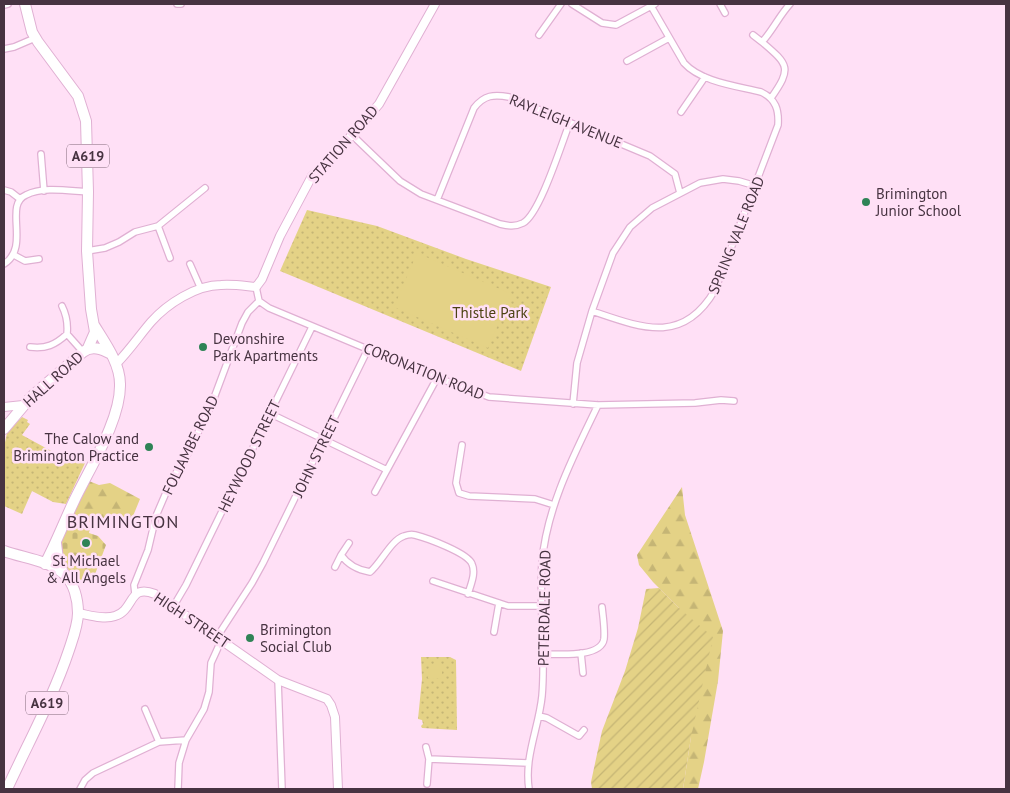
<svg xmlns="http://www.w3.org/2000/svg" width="1010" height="793" viewBox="0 0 1010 793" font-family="'PT Sans',sans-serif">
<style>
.grass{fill:url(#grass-dots)}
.forest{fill:url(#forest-firs)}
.cemetery{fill:url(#cemetery-stones)}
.garden{fill:url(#garden-furrows)}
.pitch{fill:#e4d286}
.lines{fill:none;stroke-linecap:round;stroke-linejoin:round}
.street-casing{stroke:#e0b0d3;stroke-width:8}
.secondary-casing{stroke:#e0b0d3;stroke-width:10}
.highway-casing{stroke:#e0b0d3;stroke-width:12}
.street{stroke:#fff;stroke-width:5.5}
.secondary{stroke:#fff;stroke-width:8}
.highway{stroke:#fff;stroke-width:10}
.poi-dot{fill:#2f8356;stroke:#ffe0f6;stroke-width:2}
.labels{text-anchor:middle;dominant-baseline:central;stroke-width:5;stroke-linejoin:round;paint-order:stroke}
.shield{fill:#ffe0f6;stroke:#7e6777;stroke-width:1}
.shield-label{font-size:14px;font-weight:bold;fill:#473341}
.street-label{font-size:15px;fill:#473341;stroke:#ffe0f6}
.poi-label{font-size:15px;fill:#473341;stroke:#ffe0f6;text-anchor:start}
.park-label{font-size:15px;fill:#4c4212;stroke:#ffe0f6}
.quarter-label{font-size:18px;letter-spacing:1px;fill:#473341;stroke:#ffe0f6}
</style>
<defs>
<pattern id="grass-dots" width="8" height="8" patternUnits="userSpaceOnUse" patternTransform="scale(1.25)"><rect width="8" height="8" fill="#e4d286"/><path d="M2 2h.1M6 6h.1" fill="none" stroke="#c5b575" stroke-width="1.8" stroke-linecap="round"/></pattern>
<pattern id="forest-firs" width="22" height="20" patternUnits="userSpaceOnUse" patternTransform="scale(1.25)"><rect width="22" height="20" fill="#e4d286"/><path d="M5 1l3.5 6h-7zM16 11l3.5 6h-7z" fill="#c5b575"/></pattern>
<pattern id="cemetery-stones" width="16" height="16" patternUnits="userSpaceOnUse" patternTransform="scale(1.25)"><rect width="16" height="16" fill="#e4d286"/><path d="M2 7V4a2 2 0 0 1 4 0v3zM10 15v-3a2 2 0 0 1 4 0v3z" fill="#c5b575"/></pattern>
<pattern id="garden-furrows" width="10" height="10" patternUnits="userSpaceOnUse" patternTransform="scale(1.25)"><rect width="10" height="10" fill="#e4d286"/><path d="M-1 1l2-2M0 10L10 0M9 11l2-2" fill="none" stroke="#c5b575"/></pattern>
</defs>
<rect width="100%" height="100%" fill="#ffe0f6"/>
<path class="grass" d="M307,210L377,226L466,259L551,287L521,371L280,271Z
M22,417L28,420L27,422L30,424L22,435L66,459L69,453L85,463L66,504L53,502L32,491L22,514L4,506V447L7,433Z
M421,657H450L456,660L457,730L422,728L421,726L423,724L422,720L418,719L422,679Z"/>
<path class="forest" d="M89,481L99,485L110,483L140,499L131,521L118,522L95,518L92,523L72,516Z
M682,487L685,515L723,631L718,681L704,762L698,789H683L691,737L679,608L653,582L639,565L637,555Z"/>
<path class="cemetery" d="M70,519L90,528L89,533L98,536L106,545L94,577L81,580C65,569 63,564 57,546Z"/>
<path class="garden" d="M659,588L679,608L713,637L691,737L683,789H592L591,782L602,731L625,671L638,628L646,589Z"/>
<path class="pitch" d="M417,253L511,294L488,348L394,307Z
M429,666H442V679L428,678Z"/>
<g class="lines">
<defs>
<path id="street" d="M177,4H181
M572,4L602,23L616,25L655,4
M720,4L725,13
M4,5L8,4
M539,35L561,4
M753,35L762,42
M4,49L14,47L35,38
M627,61L669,38
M771,98C792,68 789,65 762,42C773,30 779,16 790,4
M681,112L705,77
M352,135L400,181L421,194L500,224C509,226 515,227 523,223C540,214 562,142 570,122
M41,154L44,191
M4,190L11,192L20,199
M437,200L474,108C484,95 494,94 509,97L650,156L675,174L680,193
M158,226L170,258
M87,251L105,248L119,242L135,232L158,226L205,188
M14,255L25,261L39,259
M4,264C31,247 3,205 26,195C43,186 69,191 88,192
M190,264L201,289
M256,287L259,301L269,308L420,371L489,397L598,405L695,403L721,400L734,401
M62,306C67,316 68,324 67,334
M592,311C642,328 683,345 715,290L778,125C779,110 776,99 761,92C737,86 701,82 684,63L651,6
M30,347C46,349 55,345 67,334L83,352
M573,404L577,363L592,311L613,253L630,227L652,208L700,183L723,179L739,181L756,186
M271,414L387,470
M462,445L456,483L459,493L469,496L535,499L554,505
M375,492L437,378
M349,543L341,555C348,565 358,570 370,572C381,563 391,540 404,536C407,535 411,534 415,535C427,538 468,553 472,564C476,573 471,584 468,594
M335,567L341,555
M433,581L508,606H543
M135,594L134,585L148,550L156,516L171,481L187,455L211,406L242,323L248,312L259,301
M173,607L186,585L312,327
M494,632L499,603
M217,637L252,583L263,563L368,349
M581,653L583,673
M544,654C559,654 601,658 604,639C605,629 603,617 602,607
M278,680L282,789
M145,709L159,742
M539,716L547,718L579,736L584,730
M426,747L429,759L427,784
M429,759L528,763
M80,789L85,780L93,773L159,742L186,740
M178,789L179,763L186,740L204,709L209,692L211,663L221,641
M529,789C524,757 539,727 542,696C546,651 539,607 542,562C547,506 574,455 598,405"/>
<path id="secondary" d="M116,364C129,351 139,336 151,322C167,304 196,285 221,285C233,284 245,286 256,287L262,279L280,236L312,176L352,135L379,104L435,4
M4,407L23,405
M78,613C89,615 104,620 115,616C135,610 128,583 155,594L278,680L327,699L331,705L335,717L338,789"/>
<path id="highway" d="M25,4L32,32L38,42L78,96L86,121L88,192L87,251L91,309L95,332L88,348
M4,429L31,397L83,352C92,345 102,349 111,354
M56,543L58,559L63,573
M4,551C23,558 48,560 64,574C74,583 78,599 78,613C78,625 73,638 69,650C53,698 28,743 7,789
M45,564C56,543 64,522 74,501C89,469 121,420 120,384C120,363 105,343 94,325"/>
</defs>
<use href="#street" class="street-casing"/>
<use href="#secondary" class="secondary-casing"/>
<use href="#highway" class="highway-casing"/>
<use href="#street" class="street"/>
<use href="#secondary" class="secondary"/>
<use href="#highway" class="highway"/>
</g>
<g class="poi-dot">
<circle cx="866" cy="202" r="5"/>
<circle cx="203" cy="347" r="5"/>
<circle cx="149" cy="447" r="5"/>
<circle cx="86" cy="543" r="5"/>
<circle cx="250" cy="638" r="5"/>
</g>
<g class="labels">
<g class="shield">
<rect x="67" y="144.5" width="42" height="23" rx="4"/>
<rect x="26" y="691.5" width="42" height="23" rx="4"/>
</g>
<g class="shield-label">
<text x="88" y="156">A619</text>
<text x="47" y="703">A619</text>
</g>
<g class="street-label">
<text transform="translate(566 121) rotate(22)">RAYLEIGH AVENUE</text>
<text transform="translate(343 144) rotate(-49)">STATION ROAD</text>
<text transform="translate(736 235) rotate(-68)">SPRING VALE ROAD</text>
<text transform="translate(424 371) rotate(22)">CORONATION ROAD</text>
<text transform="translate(53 379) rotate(-42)">HALL ROAD</text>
<text transform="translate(190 445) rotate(-64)">FOLJAMBE ROAD</text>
<text transform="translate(249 456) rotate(-64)">HEYWOOD STREET</text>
<text transform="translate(316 456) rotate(-64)">JOHN STREET</text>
<text transform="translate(544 608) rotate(-89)">PETERDALE ROAD</text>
<text transform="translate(192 620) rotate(34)">HIGH STREET</text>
</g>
<g class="poi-label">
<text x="876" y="193">Brimington<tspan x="876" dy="17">Junior School</tspan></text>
<text x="213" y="338">Devonshire<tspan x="213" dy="17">Park Apartments</tspan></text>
<text x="139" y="438" text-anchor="end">The Calow and<tspan x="139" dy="17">Brimington Practice</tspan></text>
<text x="86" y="560" text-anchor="middle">St Michael<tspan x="86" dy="17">&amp; All Angels</tspan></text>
<text x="260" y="629">Brimington<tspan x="260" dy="17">Social Club</tspan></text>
</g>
<g class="park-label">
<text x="490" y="312">Thistle Park</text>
</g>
<g class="quarter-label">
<text x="123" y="521">BRIMINGTON</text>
</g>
</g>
<rect width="1010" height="793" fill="none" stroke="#473341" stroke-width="10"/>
</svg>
